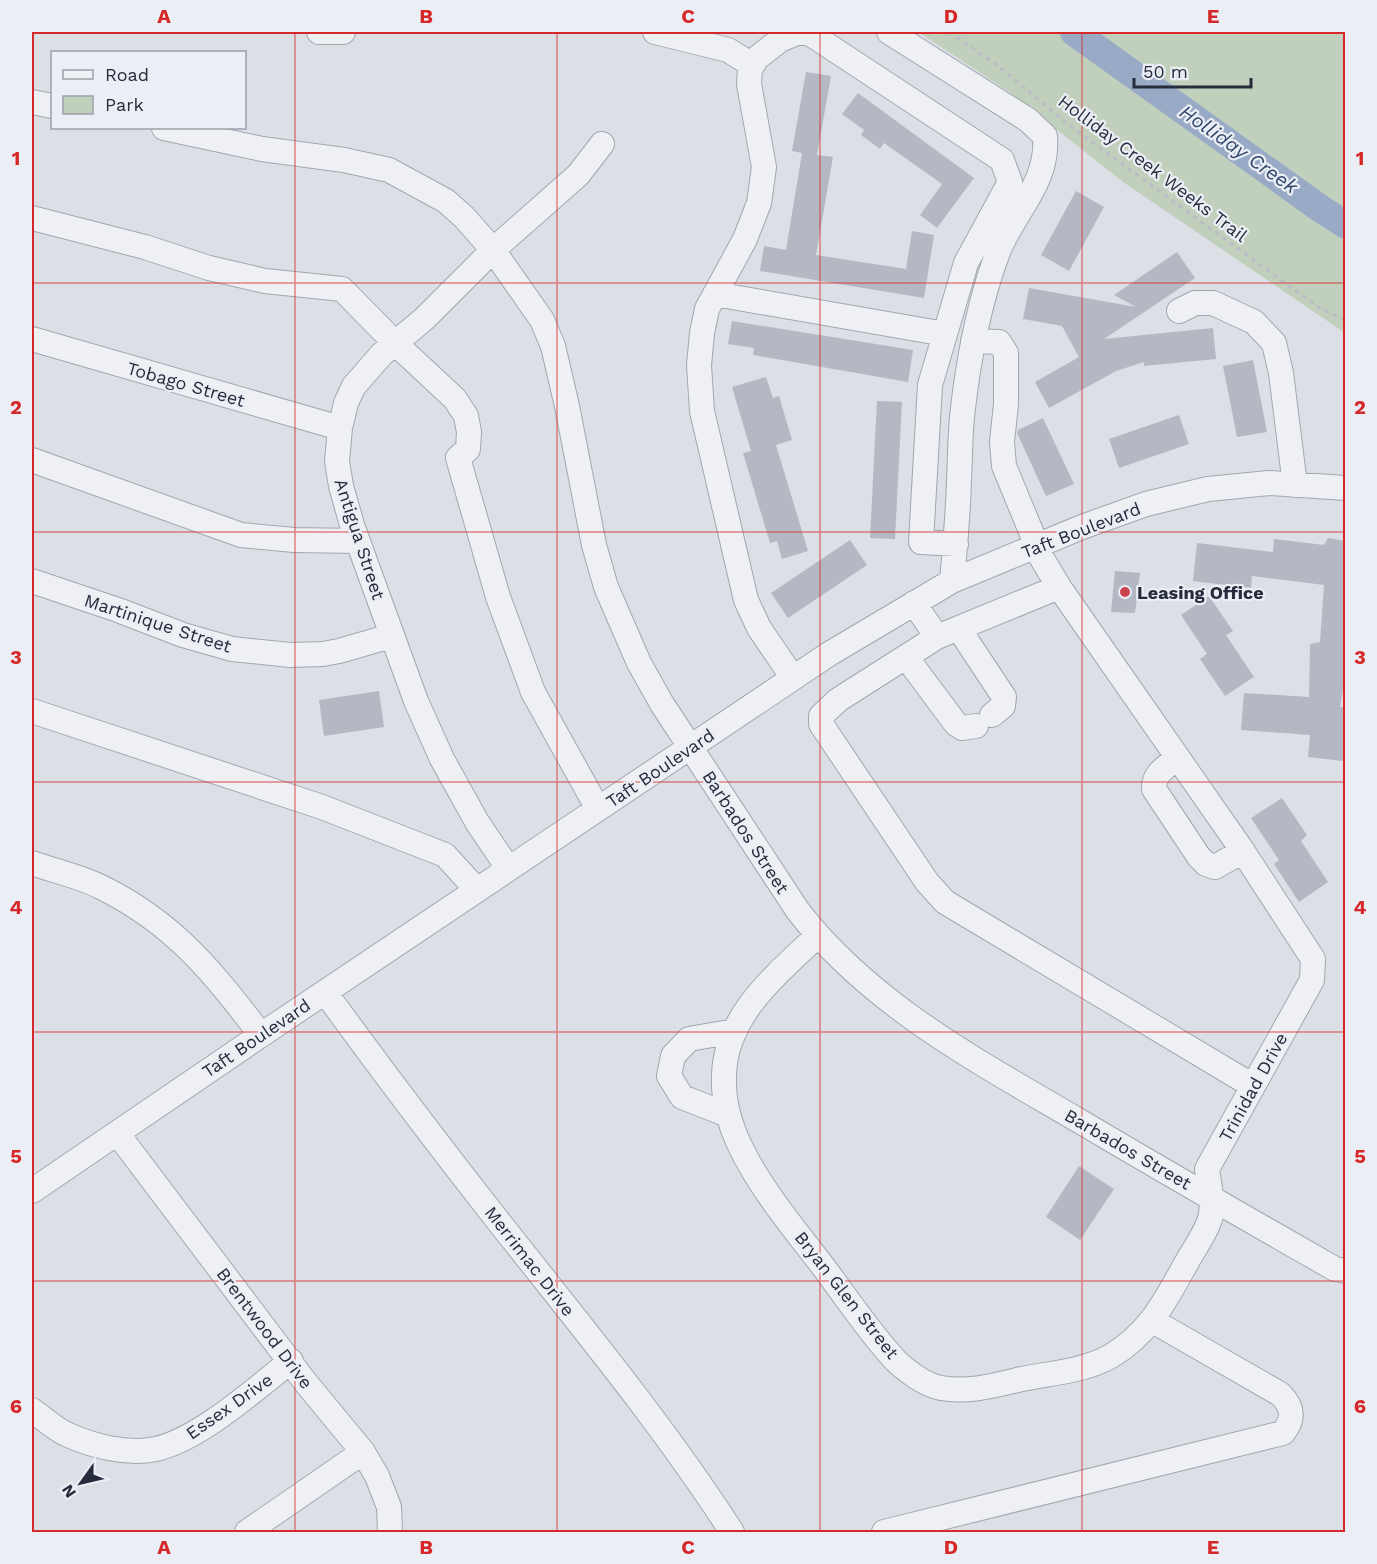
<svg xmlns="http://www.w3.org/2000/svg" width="1377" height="1564" viewBox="0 0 1377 1564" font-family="'Work Sans',sans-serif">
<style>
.green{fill:#c1d0bd}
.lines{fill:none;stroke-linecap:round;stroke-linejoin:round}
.river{stroke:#98aac6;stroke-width:28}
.building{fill:#b4b8c2}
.minor-casing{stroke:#a2a6b0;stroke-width:26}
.path{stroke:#bbbdc4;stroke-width:3;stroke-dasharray:4.5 4.5;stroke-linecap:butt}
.minor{stroke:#eff0f4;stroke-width:24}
.grid{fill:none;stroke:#d62828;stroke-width:1.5;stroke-opacity:0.55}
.poi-dot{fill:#ca434c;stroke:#ebeef4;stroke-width:2}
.labels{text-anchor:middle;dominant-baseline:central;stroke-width:4.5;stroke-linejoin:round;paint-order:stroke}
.street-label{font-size:18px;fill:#262c3c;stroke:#ebeef4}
.poi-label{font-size:18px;font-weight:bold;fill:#262c3c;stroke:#ebeef4;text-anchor:start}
.water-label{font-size:20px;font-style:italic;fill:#32486e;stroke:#ebeef4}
.neatline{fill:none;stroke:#d62828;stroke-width:2}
.grid-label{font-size:20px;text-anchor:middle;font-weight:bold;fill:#d62828}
</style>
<rect width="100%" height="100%" fill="#dcdfe6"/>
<path class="green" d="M918,32H1345V333L1123,182L1008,91Z"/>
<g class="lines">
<path class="river" d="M1074,32L1321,209L1346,225"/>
</g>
<path class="building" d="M806,72L831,76L817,155L833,157L816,255L906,269L912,231L934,235L924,298L760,271L764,246L786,250L802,153L792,151Z
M858,93L974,178L937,228L920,215L942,184L884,143L880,149L861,135L864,130L842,114Z
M1076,191L1104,207L1069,271L1041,255Z
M1177,252L1195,278L1104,339L1213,328L1216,359L1144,366V362L1116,371L1049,408L1035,382L1079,357L1062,326L1023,319L1029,288L1136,307L1114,295Z
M732,321L913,350L908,382L753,355L754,348L728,344Z
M1253,360L1267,432L1237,437L1223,366Z
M766,377L773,398L779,396L792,440L776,445L808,551L782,559L777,541L770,543L743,453L751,451L732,387Z
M877,401L902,402L895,539L870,538Z
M1179,415L1189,444L1119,468L1109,439Z
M1043,418L1074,484L1046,496L1017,433L1018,430Z
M1328,538L1346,541V673L1340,707L1346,708L1343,761L1308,757L1310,735L1241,730L1244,693L1309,697L1310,644L1320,642L1324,585L1252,576L1251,588L1193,581L1197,543L1273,552L1274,539L1324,545Z
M850,540L867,565L788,618L771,593Z
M1115,571L1140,573L1135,613L1111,612Z
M1209,596L1233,631L1226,635L1254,677L1225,696L1200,659L1207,654L1181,615Z
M379,691L384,727L324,736L319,700Z
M1282,798L1307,835L1301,841L1328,882L1299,902L1274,864L1279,860L1251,818Z
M1079,1166L1114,1189L1080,1240L1046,1217Z"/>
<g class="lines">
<defs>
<path id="minor" d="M319,32H343
M655,32L728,50L752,65
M889,32L1028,120L1045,136C1049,183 1014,211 998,252C978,305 968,361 962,417C960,438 960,460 959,481C958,515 955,548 952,581
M32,102L52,106
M164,128L262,149L344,160L389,170L446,201L464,217L493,250L542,320L553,346L567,406L594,545L606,587L639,663L662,704L798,911C870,1004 977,1061 1076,1119C1162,1170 1249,1220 1335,1269L1346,1271
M32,218L145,247L209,268L265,281L342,289L395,343L455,399L466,416L469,432L468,449L458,458L498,597L533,692L598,809
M715,294L945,334
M1179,311L1195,303H1213L1254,322L1274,343L1281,373L1295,485
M32,339L340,428
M973,341L999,342L1006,353V404L1002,442L1004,466L1037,546
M32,460L241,535L294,540L358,541
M32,581L118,610L183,635L232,649L290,655L323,654L339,651L391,636
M1059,587L937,637L838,700L821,716V724L927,882L945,902L1253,1086
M914,603L937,637
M959,629L1004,697L1003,706L992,715
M906,657L956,724L962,728L976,726
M793,678L759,628L746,600L702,411L699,365L702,333L707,309L745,239L759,203L764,167L749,84L750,69L757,58L780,40L797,33H809L1002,160L1010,182L966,263L930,385L921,542L956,544
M32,711L322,807L445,855L477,890
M1177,758C1166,767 1153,774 1154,789L1199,857L1206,864L1215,867L1243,851
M32,863C54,871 79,876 101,887C174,923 212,971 261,1035
M508,868L477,822L442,759L416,701L352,525L341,486L337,461L340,428L346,403L354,386L382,354L424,319L493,250L578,175L602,144
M817,936C777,974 725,1015 724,1076C723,1100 730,1125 740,1146C761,1190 796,1231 825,1269C848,1300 870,1333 896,1361C908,1372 925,1385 941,1388C969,1393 996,1385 1022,1379C1051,1373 1085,1371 1111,1356C1151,1332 1166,1299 1188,1260C1195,1248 1204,1235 1209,1222C1215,1207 1209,1185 1207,1169L1312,980L1313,959L1240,847L1059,587L1035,547
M325,992C380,1068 437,1143 495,1217C576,1320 661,1422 732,1532
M728,1115L682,1097L669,1076L673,1056L689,1039L735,1031
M117,1133L306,1383L363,1452L377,1476L389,1507L390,1532
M32,1191L261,1035L829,654L952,581L1082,527L1146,504L1208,489L1269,483L1346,488
M32,1410C43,1418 54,1428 66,1434C92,1446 127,1455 156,1449C200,1439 255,1389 291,1361
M247,1532L363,1452
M884,1532L1283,1433C1295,1418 1293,1407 1280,1394L1153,1321"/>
</defs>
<use href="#minor" class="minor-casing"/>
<path class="path" d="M949,32L997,65L1070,126L1321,309L1346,320"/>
<use href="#minor" class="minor"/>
</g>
<path class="grid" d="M295,32V1532M557,32V1532M820,32V1532M1082,32V1532M32,283H1346M32,532H1346M32,782H1346M32,1032H1346M32,1281H1346"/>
<circle class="poi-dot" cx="1125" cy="592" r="6"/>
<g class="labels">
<g class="street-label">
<text transform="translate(1153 168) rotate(37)">Holliday Creek Weeks Trail</text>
<text transform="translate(186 384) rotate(16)">Tobago Street</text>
<text transform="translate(1081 530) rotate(-21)">Taft Boulevard</text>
<text transform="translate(360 539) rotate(72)">Antigua Street</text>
<text transform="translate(158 623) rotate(18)">Martinique Street</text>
<text transform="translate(660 768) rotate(-34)">Taft Boulevard</text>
<text transform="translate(746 832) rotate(57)">Barbados Street</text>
<text transform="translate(256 1038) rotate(-34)">Taft Boulevard</text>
<text transform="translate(1253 1087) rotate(-61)">Trinidad Drive</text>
<text transform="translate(1128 1149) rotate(30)">Barbados Street</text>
<text transform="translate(530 1261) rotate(52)">Merrimac Drive</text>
<text transform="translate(847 1295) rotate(52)">Bryan Glen Street</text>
<text transform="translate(265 1328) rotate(53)">Brentwood Drive</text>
<text transform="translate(229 1406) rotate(-35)">Essex Drive</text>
</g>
<g class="poi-label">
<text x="1137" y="592">Leasing Office</text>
</g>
<g class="water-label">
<text transform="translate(1239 149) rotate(35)">Holliday Creek</text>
</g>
</g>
<rect width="1377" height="1564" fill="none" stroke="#ebeef4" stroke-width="66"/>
<rect x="51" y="51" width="195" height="78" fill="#ebeef4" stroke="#9ca0aa" stroke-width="1.5"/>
<rect x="63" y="70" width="30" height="9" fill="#eff0f4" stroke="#9ca0aa" stroke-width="1.5"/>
<text x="105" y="81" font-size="18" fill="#262c3c">Road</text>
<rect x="63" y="96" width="30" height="18" fill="#c1d0bd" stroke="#9ca0aa" stroke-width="1.5"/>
<text x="105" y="111" font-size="18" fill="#262c3c">Park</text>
<g transform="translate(81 1483) rotate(236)" stroke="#ebeef4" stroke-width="4.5" paint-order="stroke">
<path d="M0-4.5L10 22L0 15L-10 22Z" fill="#262c3c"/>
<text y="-9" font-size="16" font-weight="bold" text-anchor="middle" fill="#262c3c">N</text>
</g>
<path d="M1134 78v9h117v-9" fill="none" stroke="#262c3c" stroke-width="3"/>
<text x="1143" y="78" font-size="18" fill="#262c3c" stroke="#ebeef4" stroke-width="4.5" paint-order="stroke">50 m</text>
<rect x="33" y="33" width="1311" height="1498" class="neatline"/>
<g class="grid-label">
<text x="164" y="23">A</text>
<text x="426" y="23">B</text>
<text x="688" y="23">C</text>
<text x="951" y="23">D</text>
<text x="1213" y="23">E</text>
<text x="16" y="165">1</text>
<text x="1360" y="165">1</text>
<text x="16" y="414">2</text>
<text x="1360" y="414">2</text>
<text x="16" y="664">3</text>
<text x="1360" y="664">3</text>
<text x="16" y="914">4</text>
<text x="1360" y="914">4</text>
<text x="16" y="1163">5</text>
<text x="1360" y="1163">5</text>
<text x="16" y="1413">6</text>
<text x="1360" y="1413">6</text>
<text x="164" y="1554">A</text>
<text x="426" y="1554">B</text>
<text x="688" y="1554">C</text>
<text x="951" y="1554">D</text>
<text x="1213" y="1554">E</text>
</g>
</svg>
